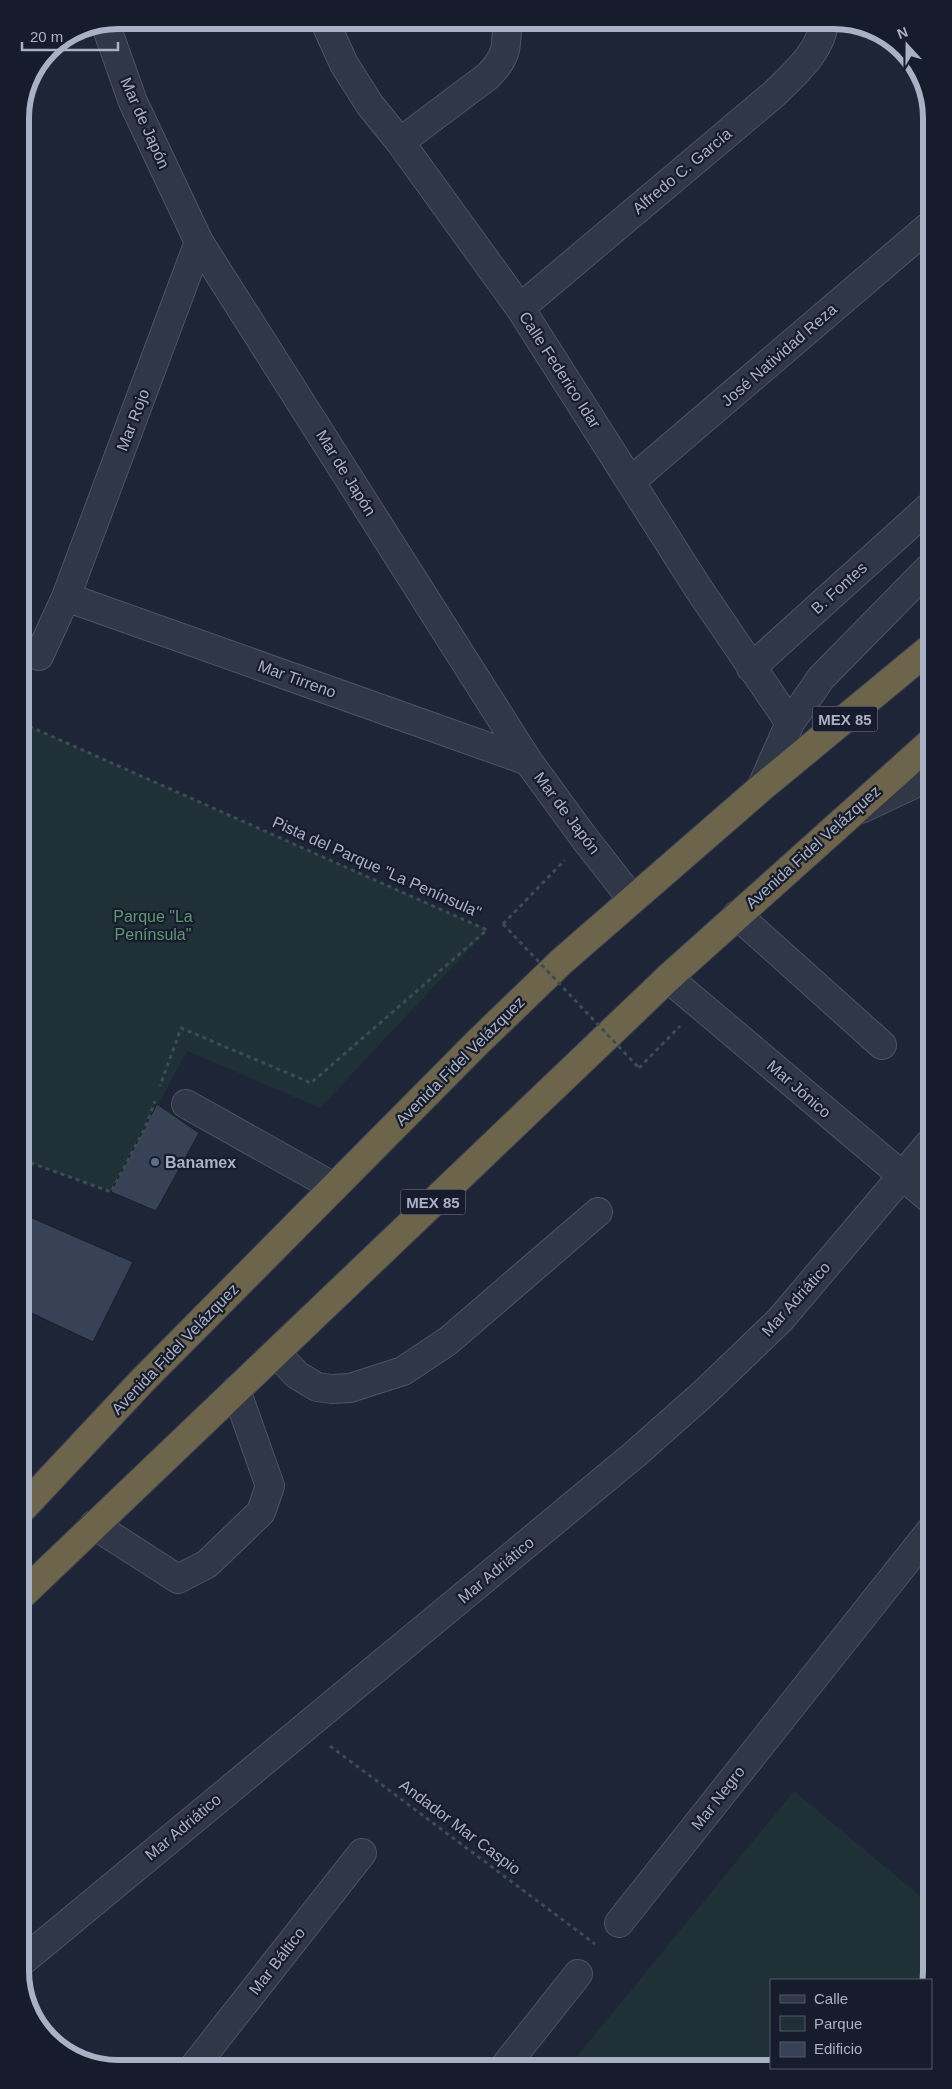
<svg xmlns="http://www.w3.org/2000/svg" width="952" height="2089" viewBox="0 0 952 2089" font-family="Arial,sans-serif">
<style>
.green{fill:#1f3137}
.building{fill:#384257;stroke:#181e2d}
.lines{fill:none;stroke-linecap:round;stroke-linejoin:round}
.minor-casing{stroke:#4d5465;stroke-width:30}
.highway-casing{stroke:#3b4151;stroke-width:30}
.path{stroke:#394d52;stroke-width:3;stroke-dasharray:4 4;stroke-linecap:butt}
.minor{stroke:#303747;stroke-width:28}
.highway{stroke:#6d644c;stroke-width:28}
.path-bridge{stroke:#394d52;stroke-width:3;stroke-dasharray:4 4;stroke-linecap:butt}
.service-dot{fill:#5c6f8a;stroke:#161c2b;stroke-width:2}
.labels{text-anchor:middle;dominant-baseline:central;stroke-width:4.5;stroke-linejoin:round;paint-order:stroke}
.shield{fill:#161c2b;stroke:#7d8496;stroke-width:1}
.shield-label{font-size:15px;font-weight:bold;fill:#a9b1c4}
.street-label{font-size:16px;fill:#a9b1c4;stroke:#161c2b}
.park-label{font-size:16px;fill:#609673;stroke:#161c2b}
.poi-label{font-size:16px;font-weight:bold;fill:#a9b1c4;stroke:#161c2b;text-anchor:start}
.rim{fill:none;stroke:#a9b1c4;stroke-width:6}
</style>
<rect width="100%" height="100%" fill="#1d2536"/>
<path class="green" d="M22,723L487,930L320,1108L187,1051L111,1192L23,1160Z
M794,1791L932,1906V1971L929,1980H771V2064L569,2066Z"/>
<path class="building" d="M157,1104L199,1133L156,1211L111,1192Z
M23,1214L133,1262L93,1342L23,1309Z"/>
<g class="lines">
<defs>
<path id="minor" d="M324,20L344,64L370,105L400,142L520,308L698,588L790,723
M105,23L133,102L199,242L528,761L585,839L632,899
M400,142L488,76C507,57 507,47 507,20
M520,308L774,94C794,74 823,50 824,20
M631,481L927,228
M66,597L528,761
M39,656L66,597L199,242
M751,668L928,508
M761,788L790,723L821,678L928,569
M861,809L929,777
M737,915L882,1045
M668,978L930,1199
M186,1104L334,1187
M276,1353L297,1375L317,1387L332,1389L350,1388L403,1371L448,1341L598,1212
M94,1525L178,1579L207,1564L261,1512L270,1486L236,1390
M619,1923L931,1530
M25,1959L634,1455L704,1393L780,1320L930,1143
M505,2066L578,1974
M193,2068L362,1853"/>
<path id="highway" d="M24,1507L142,1381L478,1042L562,961L761,788L928,650
M24,1593L668,978L929,744"/>
</defs>
<use href="#minor" class="minor-casing"/>
<use href="#highway" class="highway-casing"/>
<path class="path" d="M22,723L487,930L311,1083L181,1028L160,1086
M503,924L565,860
M639,1068L680,1026
M23,1160L111,1192L145,1128L155,1101
M330,1746L595,1944"/>
<use href="#minor" class="minor"/>
<use href="#highway" class="highway"/>
<path class="path-bridge" d="M503,924L639,1068"/>
</g>
<circle class="service-dot" cx="155" cy="1162" r="5"/>
<g class="labels">
<g class="shield">
<rect x="812.5" y="706.5" width="65" height="25" rx="4"/>
<rect x="400.5" y="1189.5" width="65" height="25" rx="4"/>
</g>
<g class="shield-label">
<text x="845" y="719">MEX 85</text>
<text x="433" y="1202">MEX 85</text>
</g>
<g class="street-label">
<text transform="translate(145 123) rotate(66)">Mar de Japón</text>
<text transform="translate(682 171) rotate(-40)">Alfredo C. García</text>
<text transform="translate(779 355) rotate(-41)">José Natividad Reza</text>
<text transform="translate(560 370) rotate(57)">Calle Federico Idar</text>
<text transform="translate(133 420) rotate(-69)">Mar Rojo</text>
<text transform="translate(346 473) rotate(58)">Mar de Japón</text>
<text transform="translate(839 588) rotate(-42)">B. Fontes</text>
<text transform="translate(297 679) rotate(20)">Mar Tirreno</text>
<text transform="translate(567 813) rotate(53)">Mar de Japón</text>
<text transform="translate(813 847) rotate(-42)">Avenida Fidel Velázquez</text>
<text transform="translate(377 867) rotate(24)">Pista del Parque "La Península"</text>
<text transform="translate(460 1061) rotate(-45)">Avenida Fidel Velázquez</text>
<text transform="translate(799 1089) rotate(41)">Mar Jónico</text>
<text transform="translate(796 1299) rotate(-48)">Mar Adriático</text>
<text transform="translate(175 1349) rotate(-46)">Avenida Fidel Velázquez</text>
<text transform="translate(496 1570) rotate(-40)">Mar Adriático</text>
<text transform="translate(718 1798) rotate(-52)">Mar Negro</text>
<text transform="translate(183 1827) rotate(-40)">Mar Adriático</text>
<text transform="translate(460 1827) rotate(37)">Andador Mar Caspio</text>
<text transform="translate(277 1961) rotate(-52)">Mar Báltico</text>
</g>
<g class="park-label">
<text x="153" y="916">Parque "La<tspan x="153" dy="18">Península"</tspan></text>
</g>
<g class="poi-label">
<text x="165" y="1162">Banamex</text>
</g>
</g>
<path d="M0 0H952V2089H0ZM118 29H834A89 89 0 0 1 923 118V1971A89 89 0 0 1 834 2060H118A89 89 0 0 1 29 1971V118A89 89 0 0 1 118 29Z" fill="#161c2b" fill-rule="evenodd"/>
<path class="rim" d="M118 29H834A89 89 0 0 1 923 118V1971A89 89 0 0 1 834 2060H118A89 89 0 0 1 29 1971V118A89 89 0 0 1 118 29Z"/>
<rect x="770" y="1979" width="162" height="90" fill="#161c2b" stroke="#515868"/>
<rect x="780" y="1995" width="25" height="8" fill="#303747" stroke="#515868"/>
<text x="814" y="2004" font-size="15" fill="#a9b1c4">Calle</text>
<rect x="780" y="2016" width="25" height="15" fill="#1f3137" stroke="#515868"/>
<text x="814" y="2029" font-size="15" fill="#a9b1c4">Parque</text>
<rect x="780" y="2042" width="25" height="15" fill="#384257" stroke="#515868"/>
<text x="814" y="2054" font-size="15" fill="#a9b1c4">Edificio</text>
<g transform="translate(907 45) rotate(339)" stroke="#161c2b" stroke-width="4" paint-order="stroke">
<path d="M0-4L9 19L0 12L-9 19Z" fill="#a9b1c4"/>
<text y="-8" font-size="14" font-weight="bold" text-anchor="middle" fill="#a9b1c4">N</text>
</g>
<path d="M22 42v8h96v-8" fill="none" stroke="#a9b1c4" stroke-width="2.5"/>
<text x="30" y="42" font-size="15" fill="#a9b1c4" stroke="#161c2b" stroke-width="4" paint-order="stroke">20 m</text>
</svg>
